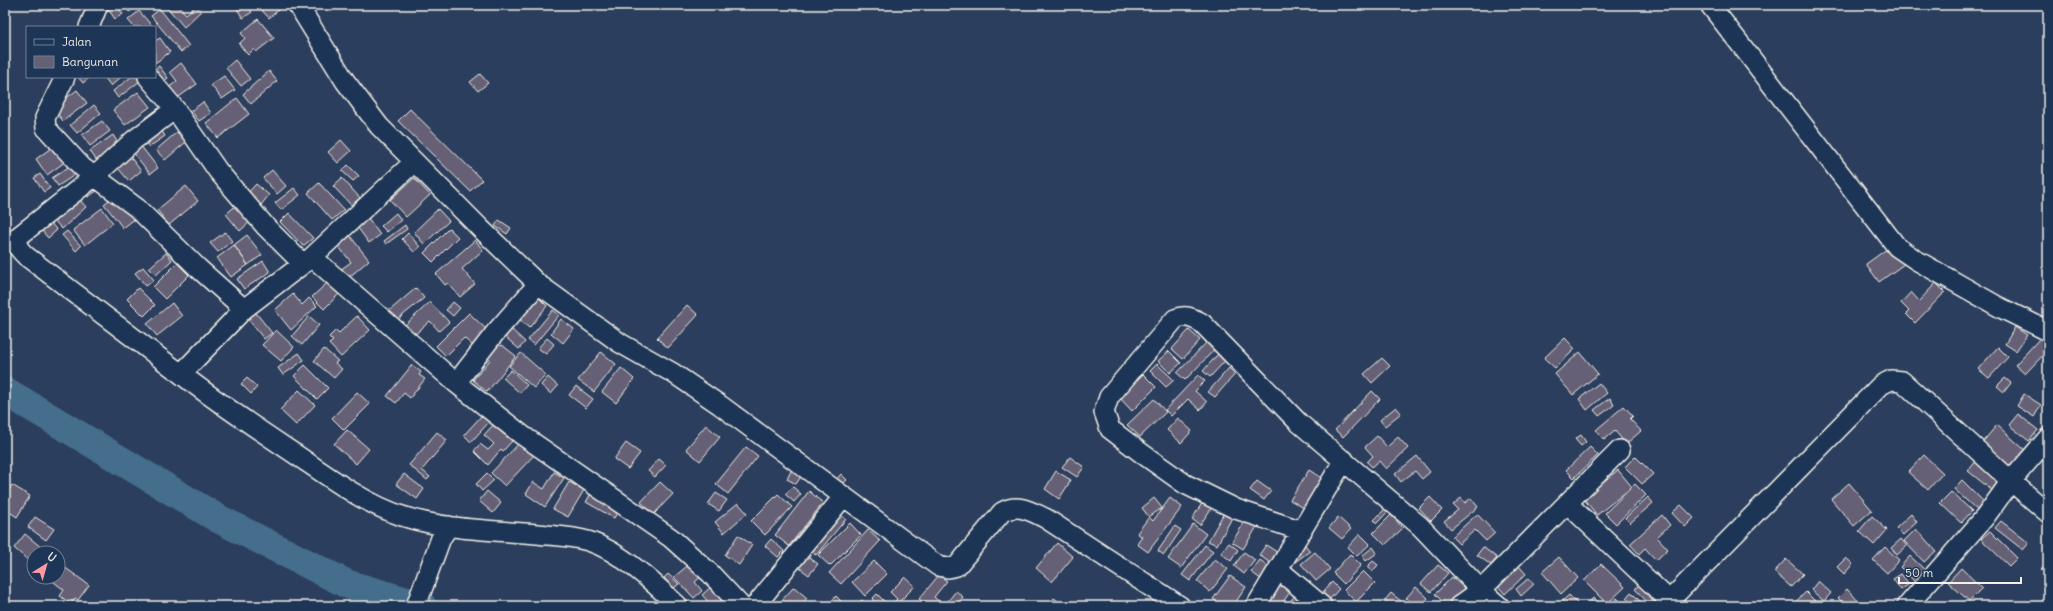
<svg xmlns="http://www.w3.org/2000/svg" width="2053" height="611" viewBox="0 0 2053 611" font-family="Delius,sans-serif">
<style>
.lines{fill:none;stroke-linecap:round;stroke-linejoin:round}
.river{stroke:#446d8c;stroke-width:29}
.building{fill:#656075;stroke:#f4f1e8}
.street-casing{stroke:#f4f1e8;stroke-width:22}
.street{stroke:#1d3557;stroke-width:19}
</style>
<rect width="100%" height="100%" fill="#2b3e5d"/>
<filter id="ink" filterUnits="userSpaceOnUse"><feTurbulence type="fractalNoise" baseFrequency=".025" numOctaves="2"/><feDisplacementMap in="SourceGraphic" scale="8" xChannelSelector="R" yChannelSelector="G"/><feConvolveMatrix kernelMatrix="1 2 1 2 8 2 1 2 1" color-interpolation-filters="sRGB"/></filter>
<g filter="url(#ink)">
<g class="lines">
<path class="river" d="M5,391L217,518L347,584L422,606"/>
</g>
<path class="building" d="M113,5H116L123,14L115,19L108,9Z
M125,5H136L137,7L129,12Z
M165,5H178L186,14L196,6L201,11L184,27Z
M243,5H247L252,12L243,18L237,9Z
M257,5H283V6L269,18Z
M160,9L189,46L181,52L151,16Z
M139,11L153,27H134L128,20Z
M258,19L274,38L256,52L254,49L248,55L239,44L245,38L241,33Z
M160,38L170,52L155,63V41Z
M235,60L250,79L241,86L226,68Z
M181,63L197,84L176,99L167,89L177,81L170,72Z
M159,66L168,78L163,82L155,71V69Z
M269,71L277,81L251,104L243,94Z
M480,74L488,83L478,91L470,82Z
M224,76L235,90L222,99L211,85Z
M78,77H90L83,83Z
M104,77H121L111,86Z
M131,77H137L140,81L118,98L113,91Z
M77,90L87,103L63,121L53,108Z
M138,92L150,107L125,125L113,110Z
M237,98L249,114L218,138L206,123Z
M203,102L211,113L199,121L191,111Z
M94,105L101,113L77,133L70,125Z
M410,109L482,180L470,191L398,121Z
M102,121L110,131L90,146L82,135Z
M159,127L165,136L149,147L143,139Z
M177,132L186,142L165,160L156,150Z
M113,135L119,145L97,161L90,151Z
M341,140L351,151L338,163L328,152Z
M137,141L158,168L150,174L129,147Z
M58,143L69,159L47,175L36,159Z
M125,150L141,171L129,181L112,161Z
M348,165L359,176L353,181L342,171Z
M70,166L76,174L58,186L52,178Z
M272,170L286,186L277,194L263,178Z
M40,174L50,188L44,192L34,178Z
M342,178L360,198L351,205L333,186Z
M414,178L430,195L406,217L390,200Z
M95,180L101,188L88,197L83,190Z
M319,183L344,210L332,220L308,193Z
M256,184L269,195L261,205L247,194Z
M186,186L198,201L169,225L157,210Z
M294,188L300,195L281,210L275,203Z
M74,193L86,207L62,229L49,215Z
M117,194L136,218L123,228L104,204Z
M239,203L253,219L240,231L226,214Z
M102,208L113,223L85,245L73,230Z
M438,209L449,221L424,244L414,232Z
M289,213L313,238L303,246L280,222Z
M396,213L401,220L387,232L381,226Z
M366,215L380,235L369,243L355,224Z
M46,218L57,230L48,238L38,226Z
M499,220L511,228L507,234L495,226Z
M405,225L407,229L386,244L384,241Z
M449,228L458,237L433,262L424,253Z
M67,231L81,246L76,251L62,235Z
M225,232L232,241L218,252L210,243Z
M347,232L369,260L347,279L340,270L351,262L335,242Z
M408,233L420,247L414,252L402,239Z
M247,235L262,255L248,265L234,245Z
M475,240L483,250L462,269L475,284L460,297L448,283L445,285L436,274Z
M234,245L248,265L231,277L217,258Z
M1891,246L1904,264L1879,282L1866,264Z
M166,253L172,260L156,275L149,268Z
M263,261L270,272L244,289L237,279Z
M177,263L189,275L165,299L153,287Z
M143,267L154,280L146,286L135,273Z
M328,282L339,294L324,309L312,297Z
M1936,283L1945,292L1915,323L1906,314L1909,311L1901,303L1911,292L1919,301Z
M138,288L155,305L144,316L127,299Z
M416,288L424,298L397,320L389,311Z
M293,294L302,305L309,298L317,306L291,330L275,310Z
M539,298L547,306L529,328L520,320Z
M430,302L449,322L439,331L430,321L412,337L403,327Z
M453,302L460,308L453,316L446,310Z
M172,303L182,316L157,336L147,324Z
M687,305L698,315L668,348L657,338Z
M553,310L559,315L534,345L528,340Z
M256,313L272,333L264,339L248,319Z
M469,313L488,331L473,346L464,338L446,356L436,346Z
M309,316L319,325L302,345L292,336Z
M357,316L370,330L341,357L329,344L333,341L329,337L336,330L339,333Z
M561,319L574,329L563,343L551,333Z
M2015,327L2027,335L2016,351L2005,344Z
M510,328L525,342L519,349L503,335Z
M276,330L294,347L281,361L262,345Z
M1189,330L1200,340L1183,359L1172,349Z
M2042,336L2048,341V350L2025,374L2015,365Z
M547,338L554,344L546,354L538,348Z
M1565,338L1575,349L1555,368L1544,358Z
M495,341L501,346L502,345L516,356L487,392L473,380L490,360L484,355Z
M1208,341L1216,348L1185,380L1177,373Z
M1998,347L2008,357L1989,378L1978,369Z
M324,349L338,361L335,363L342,369L334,378L314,361Z
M1169,351L1181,363L1170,373L1158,361Z
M601,352L616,364L594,392L578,380Z
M1580,352L1598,374L1573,395L1555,374Z
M299,353L304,360L283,375L278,368Z
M521,353L546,375L534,388L509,366Z
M1218,354L1225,361L1210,377L1203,371Z
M1382,358L1390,366L1372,383L1364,374Z
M1157,364L1174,380L1166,387L1150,371Z
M305,365L328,388L317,399L294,376Z
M412,365L421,372L419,375L425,379L410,398L404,393L396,403L387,396Z
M621,368L634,379L616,403L602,392Z
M1229,368L1235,374L1215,397L1208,392Z
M511,370L527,385L520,393L503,378Z
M1143,374L1156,387L1132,411L1119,397Z
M1198,375L1205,381L1195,391L1207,402L1200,410L1188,399L1171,416L1165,410Z
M548,377L558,386L551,394L541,385Z
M247,378L257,387L251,394L241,384Z
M2005,378L2011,383L2004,392L1997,386Z
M1599,383L1607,393L1587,410L1579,399Z
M576,386L593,399L586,408L569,395Z
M299,390L315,405L296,425L280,410Z
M1372,391L1380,399L1343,437L1335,430Z
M357,392L370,404L344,430L332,418Z
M2024,394L2041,405L2034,417L2017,406Z
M1610,398L1614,405L1599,416L1594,410Z
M1154,399L1166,412L1140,437L1127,425Z
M1624,406L1633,416L1630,419L1641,431L1626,444L1615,431L1604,440L1596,430Z
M1396,407L1401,413L1385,426L1380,420Z
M483,414L490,421L471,442L464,435Z
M2018,414L2038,430L2029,441L2009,425Z
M1178,418L1192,431L1181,443L1167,430Z
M493,425L512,441L503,451L501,449L488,465L474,451L480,444L488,450L494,444L484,435Z
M706,425L720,437L700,461L686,449Z
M1997,425L2027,452L2010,471L1980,445Z
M347,430L369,449L356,464L334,444Z
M437,432L447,440L422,470L430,477L427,480L409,465Z
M1581,435L1586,442L1581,446L1575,439Z
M1377,436L1387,447L1398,437L1408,448L1386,469L1379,461L1372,467L1367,462L1373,456L1365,447Z
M522,440L536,453L505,486L491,473Z
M626,443L640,453L628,469L614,459Z
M746,447L758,456L728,494L716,484Z
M1590,447L1598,455L1574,478L1566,470Z
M1924,455L1943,473L1928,490L1908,472Z
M1417,456L1430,472L1422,479L1415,471L1401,482L1395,474Z
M1635,456L1653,474L1642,484L1625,467Z
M1070,457L1084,467L1077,477L1062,467Z
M659,459L666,465L655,477L648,471Z
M1978,459L2002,479L1993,491L1968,471Z
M792,469L802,475L796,484L787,479Z
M1309,470L1323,479L1304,508L1290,500Z
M1618,470L1632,487L1597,515L1583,498Z
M1056,471L1071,480L1059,499L1045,489Z
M554,472L564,478L545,507L526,494L533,482L544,489Z
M487,473L494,480L482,491L476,484Z
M404,474L424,489L417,499L396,484Z
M841,474L847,480L841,486L836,480Z
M1962,480L1985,503L1978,511L1954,489Z
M1257,481L1271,491L1264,500L1250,490Z
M569,482L584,490L568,517L553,509Z
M660,482L673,494L654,514L641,502Z
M1849,483L1872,510L1854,526L1831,499Z
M1635,484L1646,495L1616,524L1605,513Z
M12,485L30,496L17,517L5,509V496Z
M793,487L801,494L794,502L785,494Z
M487,491L501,503L493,513L479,501Z
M809,491L823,503L789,546L775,535Z
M592,492L620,508L614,518L586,502Z
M1951,492L1972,511L1961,523L1940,503Z
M716,493L727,500L719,511L708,504Z
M778,494L792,507L765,535L751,521Z
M1206,497L1215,503L1200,525L1192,519Z
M1430,497L1442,510L1431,521L1419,508Z
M1648,497L1653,503L1630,523L1625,518Z
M1154,498L1162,508L1149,517L1142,508Z
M1170,498L1182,507L1148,552L1137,544L1142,537L1137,533L1149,517L1153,521Z
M1461,498L1465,503L1471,498L1478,507L1451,529L1444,521L1458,510L1453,505Z
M738,503L747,513L724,533L715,522Z
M1681,505L1694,518L1685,527L1672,513Z
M1388,506L1390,509L1377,523L1374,520Z
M834,510L846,519L816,555L805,545Z
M1225,511L1233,516L1217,545L1208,541Z
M1911,514L1917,522L1903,535L1896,528Z
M1249,515L1260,522L1243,549L1232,542Z
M1391,515L1403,528L1385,545L1373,533Z
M1476,515H1478L1495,533L1486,541L1475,530L1459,544L1452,537Z
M1662,515L1670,525L1657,537L1668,549L1656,560L1645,548L1639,554L1630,544Z
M1872,516L1887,530L1874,545L1859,531Z
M35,517L54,529L46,540L28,527Z
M1338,517L1351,529L1342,539L1329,528Z
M2001,521L2029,543L2023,550L1995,528Z
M850,523L861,535L830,566L818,555Z
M1193,524L1206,534L1181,568L1168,559Z
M1175,526L1181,530L1164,555L1158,551Z
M1916,529L1936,551L1924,562L1904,541Z
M868,530L880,541L841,584L829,573Z
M1990,531L2017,558L2009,566L1981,539Z
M25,534L42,548L38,553H34V558L30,562L14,548Z
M1360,534L1370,544L1357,556L1348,547Z
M738,535L752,545L739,565L725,555Z
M771,539L784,551L778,557L765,546Z
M1901,539L1907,546L1897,555L1891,548Z
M1057,543L1073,557L1052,582L1036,568Z
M1229,543L1238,550L1231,561L1221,553Z
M1205,545L1213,551L1190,581L1182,575Z
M1266,545L1280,554L1273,565L1259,555Z
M1305,545L1310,551L1295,562L1290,555Z
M1373,547L1377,553L1366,561L1362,556Z
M1483,547L1497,558L1491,565L1477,555Z
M1885,547L1899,560L1887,573L1873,560Z
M1244,552L1255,560L1244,574L1234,566Z
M1315,552L1330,569L1316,581L1301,564Z
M1350,554L1361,565L1344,584L1333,573Z
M806,555L818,564L809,575L797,566Z
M1910,556L1927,572L1916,583L1900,567Z
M1559,557L1578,578L1561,594L1542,572Z
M1846,558L1853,564L1844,574L1837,567Z
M1215,559L1228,569L1210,592L1197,581Z
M1786,559L1803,574L1791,587L1774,572Z
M1260,560L1268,566L1265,571L1270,575L1265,582L1251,572Z
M874,561L887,574L865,596L852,582Z
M1373,561L1378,565L1372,572L1367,567Z
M2048,561V575L2041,569Z
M692,562L704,574L695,582L702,591L694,598L674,577Z
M60,564L89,585L78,600L75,598L71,604L60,596L64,590L49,578L58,577V567Z
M1601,564L1625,587L1607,604L1584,581Z
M1438,565L1448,573L1431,592L1421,584Z
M1518,565L1526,574L1505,594L1496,584Z
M1961,568L1982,588L1969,601L1948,582Z
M1363,571L1375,583L1356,602L1344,590Z
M668,574L679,584L674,588L664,578Z
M1901,574L1909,584L1901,590L1893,579Z
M939,575L947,581L934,597L944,606L956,591L963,597L956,606H928L919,599Z
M1230,576L1246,587L1233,606H1223L1213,599Z
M905,577L915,586L895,606L893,603L897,599L890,592Z
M1452,577L1465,589L1447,606L1435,594Z
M1529,578L1534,584L1521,596L1516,589Z
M1283,581L1293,588L1280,606H1271L1267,603Z
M1818,581L1831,593L1824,601L1811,590Z
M1332,582L1339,589L1329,600L1322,593Z
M1642,582L1658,599L1651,606L1635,589Z
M712,586L732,606H712L702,595Z
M794,587L807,598L800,606H786L781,601Z
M1416,587L1428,598L1420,606H1415L1406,598Z
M1847,589L1863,606H1846L1838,598Z
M1298,592L1308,601L1303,606H1286Z
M1631,592L1645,606H1634L1626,598Z
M1806,592L1816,602L1812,606H1791Z
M1391,593L1407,606H1392L1385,600Z
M877,594L889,606H879L872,599Z
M1569,595L1578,604L1575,606H1562L1560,603Z
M836,596L846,606H827Z
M1054,598L1065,606H1048Z
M1593,598L1601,606L1586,605Z
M1617,598L1625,606H1611Z
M862,600L867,606H855Z
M1380,602L1384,606H1376Z"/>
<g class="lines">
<defs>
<path id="street" d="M298,5L345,81L379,126L481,229L538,284L620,343L673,373L720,405L938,566L948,568L957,566L1002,512C1018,503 1030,511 1045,518L1180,606
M1710,5L1897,247L1916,260L1999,307L2048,331
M89,27L98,5
M65,77L45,118L46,128L82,167L137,208L198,268L244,309
M148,77L175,109L218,171L266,227L303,264
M175,109L134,140L95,176L19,236C15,246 19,249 26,256L181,374
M414,162L312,257L244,309L181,374C218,403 256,428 295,454C329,477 363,503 402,516C445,530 492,530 537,534C554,536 571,536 588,541C620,551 654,583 678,606
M312,257L456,383L522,435L671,538L710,573L741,606
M456,383L495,333L538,284
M1568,504L1675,606
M1302,531L1236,509L1185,484L1140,452L1110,429L1104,412L1109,397L1175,319C1186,314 1192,318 1202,323L1298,422L1420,526L1481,590L1499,606
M1279,570L1322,606
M416,606L441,538L449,526
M755,606L843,497
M1256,606L1344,460
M1459,606L1481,590L1620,450
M1664,606L1881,385L1891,380L1902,381L2011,481L2048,438
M1907,606L1985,517L2011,481L2048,513"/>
</defs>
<use href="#street" class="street-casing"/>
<use href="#street" class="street"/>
</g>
</g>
<rect width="2053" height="611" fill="none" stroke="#1d3557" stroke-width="20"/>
<rect x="10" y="10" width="2033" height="591" fill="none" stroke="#f4f1e8" stroke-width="1.5" filter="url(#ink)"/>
<rect x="26" y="26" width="130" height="52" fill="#1d3557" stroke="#738091"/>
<rect x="34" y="39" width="20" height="6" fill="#1d3557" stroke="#738091"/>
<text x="62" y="46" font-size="12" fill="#f4f1e8">Jalan</text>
<rect x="34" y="56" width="20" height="12" fill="#656075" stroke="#738091"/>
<text x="62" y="66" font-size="12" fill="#f4f1e8">Bangunan</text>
<g transform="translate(46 565) rotate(37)"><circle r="19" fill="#1d3557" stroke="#738091"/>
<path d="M0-3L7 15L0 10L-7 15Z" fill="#ff9aa2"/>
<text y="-6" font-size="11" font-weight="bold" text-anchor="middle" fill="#f4f1e8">U</text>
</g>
<path d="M1899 577v6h122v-6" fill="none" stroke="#f4f1e8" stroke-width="2"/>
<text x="1905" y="577" font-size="12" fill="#f4f1e8" stroke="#1d3557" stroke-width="3" paint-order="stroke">50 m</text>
</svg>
